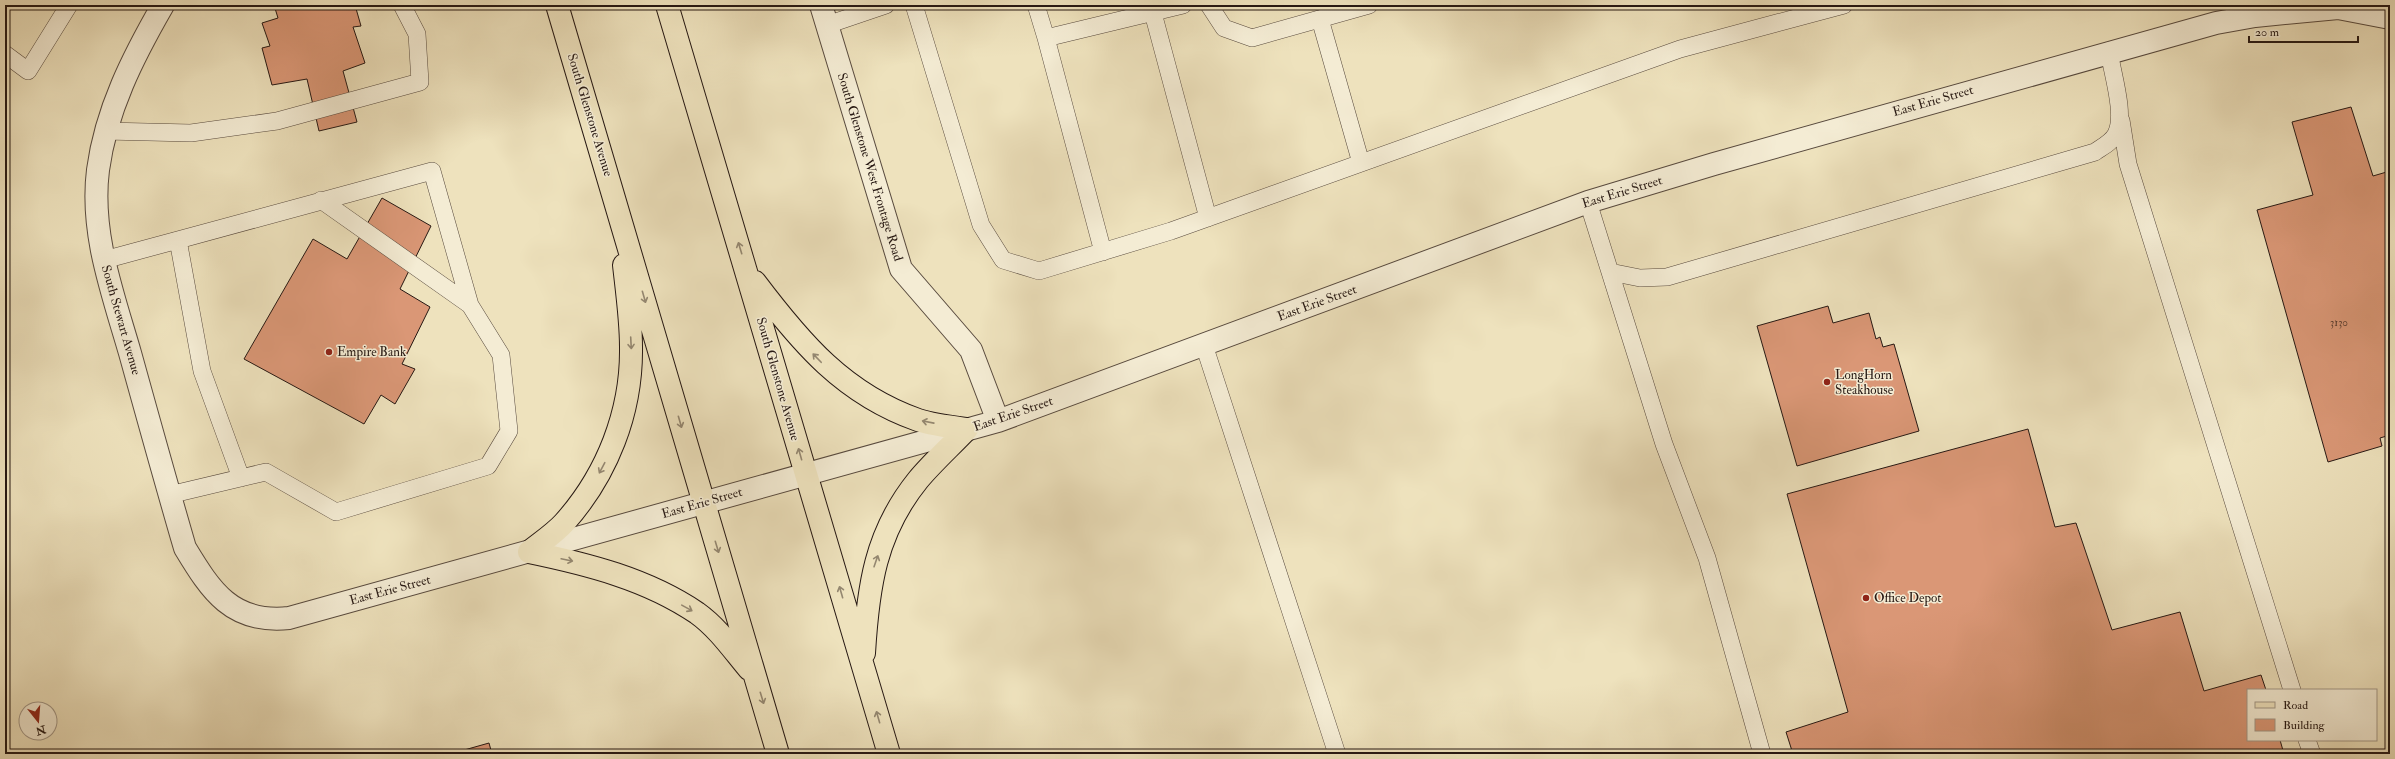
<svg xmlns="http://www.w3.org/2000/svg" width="2395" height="759" viewBox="0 0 2395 759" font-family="'IM FELL Double Pica',serif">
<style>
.building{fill:#da9776;stroke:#261813}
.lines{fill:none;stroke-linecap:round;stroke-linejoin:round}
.service-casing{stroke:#584a3e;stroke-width:18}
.minor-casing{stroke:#584a3e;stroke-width:24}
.primary-casing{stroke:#261813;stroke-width:24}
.service{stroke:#f4ecd4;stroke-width:17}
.minor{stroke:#f4ecd4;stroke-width:22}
.primary{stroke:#eee2bd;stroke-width:22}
.oneway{stroke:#948770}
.poi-dot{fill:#8f2418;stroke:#f4ecd4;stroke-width:1.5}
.labels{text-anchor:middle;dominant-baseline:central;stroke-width:3;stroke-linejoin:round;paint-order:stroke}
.number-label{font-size:11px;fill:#53382c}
.street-label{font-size:13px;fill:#261813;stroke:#f4ecd4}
.poi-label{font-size:13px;fill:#261813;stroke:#f4ecd4;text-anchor:start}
</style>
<rect width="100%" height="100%" fill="#eee2bd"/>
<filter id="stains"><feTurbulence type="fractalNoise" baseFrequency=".005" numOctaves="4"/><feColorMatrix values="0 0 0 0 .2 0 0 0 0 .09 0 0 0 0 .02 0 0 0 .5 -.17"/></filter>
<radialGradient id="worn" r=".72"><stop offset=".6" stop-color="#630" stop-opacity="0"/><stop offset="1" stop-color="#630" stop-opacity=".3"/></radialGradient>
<path class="building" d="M274,5H355L361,26L353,27L365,63L343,71L357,122L319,131L307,79L272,85L262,48L270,46L262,23L278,18Z
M2351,107L2373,176L2390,171V435L2380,438L2382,446L2328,462L2257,210L2313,195L2292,122Z
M382,198L431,226L400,289L430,307L402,364L415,369L395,404L381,395L364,424L244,359L313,239L347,259Z
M1828,306L1833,323L1869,313L1876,339L1880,337L1883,347L1894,344L1919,431L1797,466L1757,326Z
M2028,429L2055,527L2076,523L2112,630L2180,612L2204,691L2261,675L2266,690H2248V740H2280L2284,754H1793L1786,732L1848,712L1787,494Z
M489,743L492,754H450Z"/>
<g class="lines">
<defs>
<path id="service" d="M914,5L981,225L1003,260L1039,271L1171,231L1680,49L1844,5
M1036,5L1046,38L1183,5
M1209,5L1224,28L1252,38L1369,5
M1153,13L1208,218
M1320,19L1361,163
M827,25L886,5
M1046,38L1103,252
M5,54L28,71L69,5
M2121,120L2128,164L2292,690
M105,131L191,133L277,121L420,82L417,34L402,5
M321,200L470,305
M1588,202L1664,444L1707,558L1762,754
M104,260L178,240
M1610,272L1640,278L1667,277L2095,152C2102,147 2112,142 2116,134C2126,115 2112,73 2109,51
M1204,345L1337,754
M169,495L266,472L336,512L488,466L509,431L501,355L470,305L432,171L178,240L202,371L241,478
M2307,740L2312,754"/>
<path id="minor" d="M163,5C133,57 106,110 98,170C90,233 113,294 130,353C148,418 166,483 185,548C211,591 232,624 289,618L998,421L1588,202L1714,164L2216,23L2255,16L2338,8L2390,18
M821,5L901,269L971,350L998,421"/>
<path id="primary" d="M557,5L778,754
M667,5L889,754
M755,282C801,343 844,394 918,420C933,425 951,427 967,429
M529,552C540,543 554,534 564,523C607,475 632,412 631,347C631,320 627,292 624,265
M529,552C587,564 647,579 697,613C718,628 733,650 749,669
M864,653C868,588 875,533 918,480C933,462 951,446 967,429"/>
</defs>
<use href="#service" class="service-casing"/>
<use href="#minor" class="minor-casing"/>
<use href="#primary" class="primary-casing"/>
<use href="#service" class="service"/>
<use href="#minor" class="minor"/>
<use href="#primary" class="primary"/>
</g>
<defs><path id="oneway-shaft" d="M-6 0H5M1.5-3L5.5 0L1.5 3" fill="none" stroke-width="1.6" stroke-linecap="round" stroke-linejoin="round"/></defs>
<g class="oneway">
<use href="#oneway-shaft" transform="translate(740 248) rotate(-107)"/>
<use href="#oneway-shaft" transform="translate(644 297) rotate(74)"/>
<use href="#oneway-shaft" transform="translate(631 343) rotate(87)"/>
<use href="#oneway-shaft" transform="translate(817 358) rotate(-134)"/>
<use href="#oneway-shaft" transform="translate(680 422) rotate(74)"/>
<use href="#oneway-shaft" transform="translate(928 422) rotate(-169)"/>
<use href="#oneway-shaft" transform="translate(800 454) rotate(-106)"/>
<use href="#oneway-shaft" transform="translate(602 468) rotate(118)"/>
<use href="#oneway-shaft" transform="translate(717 547) rotate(73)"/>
<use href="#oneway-shaft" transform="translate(567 560) rotate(12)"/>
<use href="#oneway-shaft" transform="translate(876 561) rotate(-71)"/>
<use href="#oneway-shaft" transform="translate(841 592) rotate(-106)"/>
<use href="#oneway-shaft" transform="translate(687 608) rotate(29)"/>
<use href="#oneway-shaft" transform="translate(762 698) rotate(73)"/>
<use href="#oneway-shaft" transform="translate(878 717) rotate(-106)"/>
</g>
<g class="poi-dot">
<circle cx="329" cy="352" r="4"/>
<circle cx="1827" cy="382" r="4"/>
<circle cx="1866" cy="598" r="4"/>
</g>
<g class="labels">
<g class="number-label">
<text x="2339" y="322">3130</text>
</g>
<g class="street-label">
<text transform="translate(1933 101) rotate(-16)">East Erie Street</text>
<text transform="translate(590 115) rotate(73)">South Glenstone Avenue</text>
<text transform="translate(870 167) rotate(73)">South Glenstone West Frontage Road</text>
<text transform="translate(1622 192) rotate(-17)">East Erie Street</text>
<text transform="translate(1317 303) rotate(-20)">East Erie Street</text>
<text transform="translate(121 320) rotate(74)">South Stewart Avenue</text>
<text transform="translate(778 379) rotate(74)">South Glenstone Avenue</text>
<text transform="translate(1013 414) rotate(-19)">East Erie Street</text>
<text transform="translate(702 503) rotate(-16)">East Erie Street</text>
<text transform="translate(390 590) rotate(-15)">East Erie Street</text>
</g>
<g class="poi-label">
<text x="337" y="352">Empire Bank</text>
<text x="1835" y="375">LongHorn<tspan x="1835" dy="15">Steakhouse</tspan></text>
<text x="1874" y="598">Office Depot</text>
</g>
</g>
<rect width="2395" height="759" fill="none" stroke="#eee2bd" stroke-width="20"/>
<rect x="6" y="6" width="2383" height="747" fill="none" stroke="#261813" stroke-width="2"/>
<rect x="10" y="10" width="2375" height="739" fill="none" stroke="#261813"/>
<rect x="2247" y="689" width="130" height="52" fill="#f4ecd4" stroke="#a29787"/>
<rect x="2255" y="702" width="20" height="6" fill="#eee2bd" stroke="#a29787"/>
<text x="2283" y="709" font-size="12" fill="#261813">Road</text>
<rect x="2255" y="719" width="20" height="12" fill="#da9776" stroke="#a29787"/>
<text x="2283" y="729" font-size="12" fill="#261813">Building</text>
<g transform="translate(38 721) rotate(163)"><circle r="19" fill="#f4ecd4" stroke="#a29787"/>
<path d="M0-3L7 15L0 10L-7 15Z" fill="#8f2418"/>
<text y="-6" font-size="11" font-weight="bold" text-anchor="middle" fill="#261813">N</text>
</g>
<path d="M2249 36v6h109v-6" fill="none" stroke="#261813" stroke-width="2"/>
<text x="2255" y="36" font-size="12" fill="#261813" stroke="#f4ecd4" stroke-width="3" paint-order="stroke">20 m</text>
<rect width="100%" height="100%" filter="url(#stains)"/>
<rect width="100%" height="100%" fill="url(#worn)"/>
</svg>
